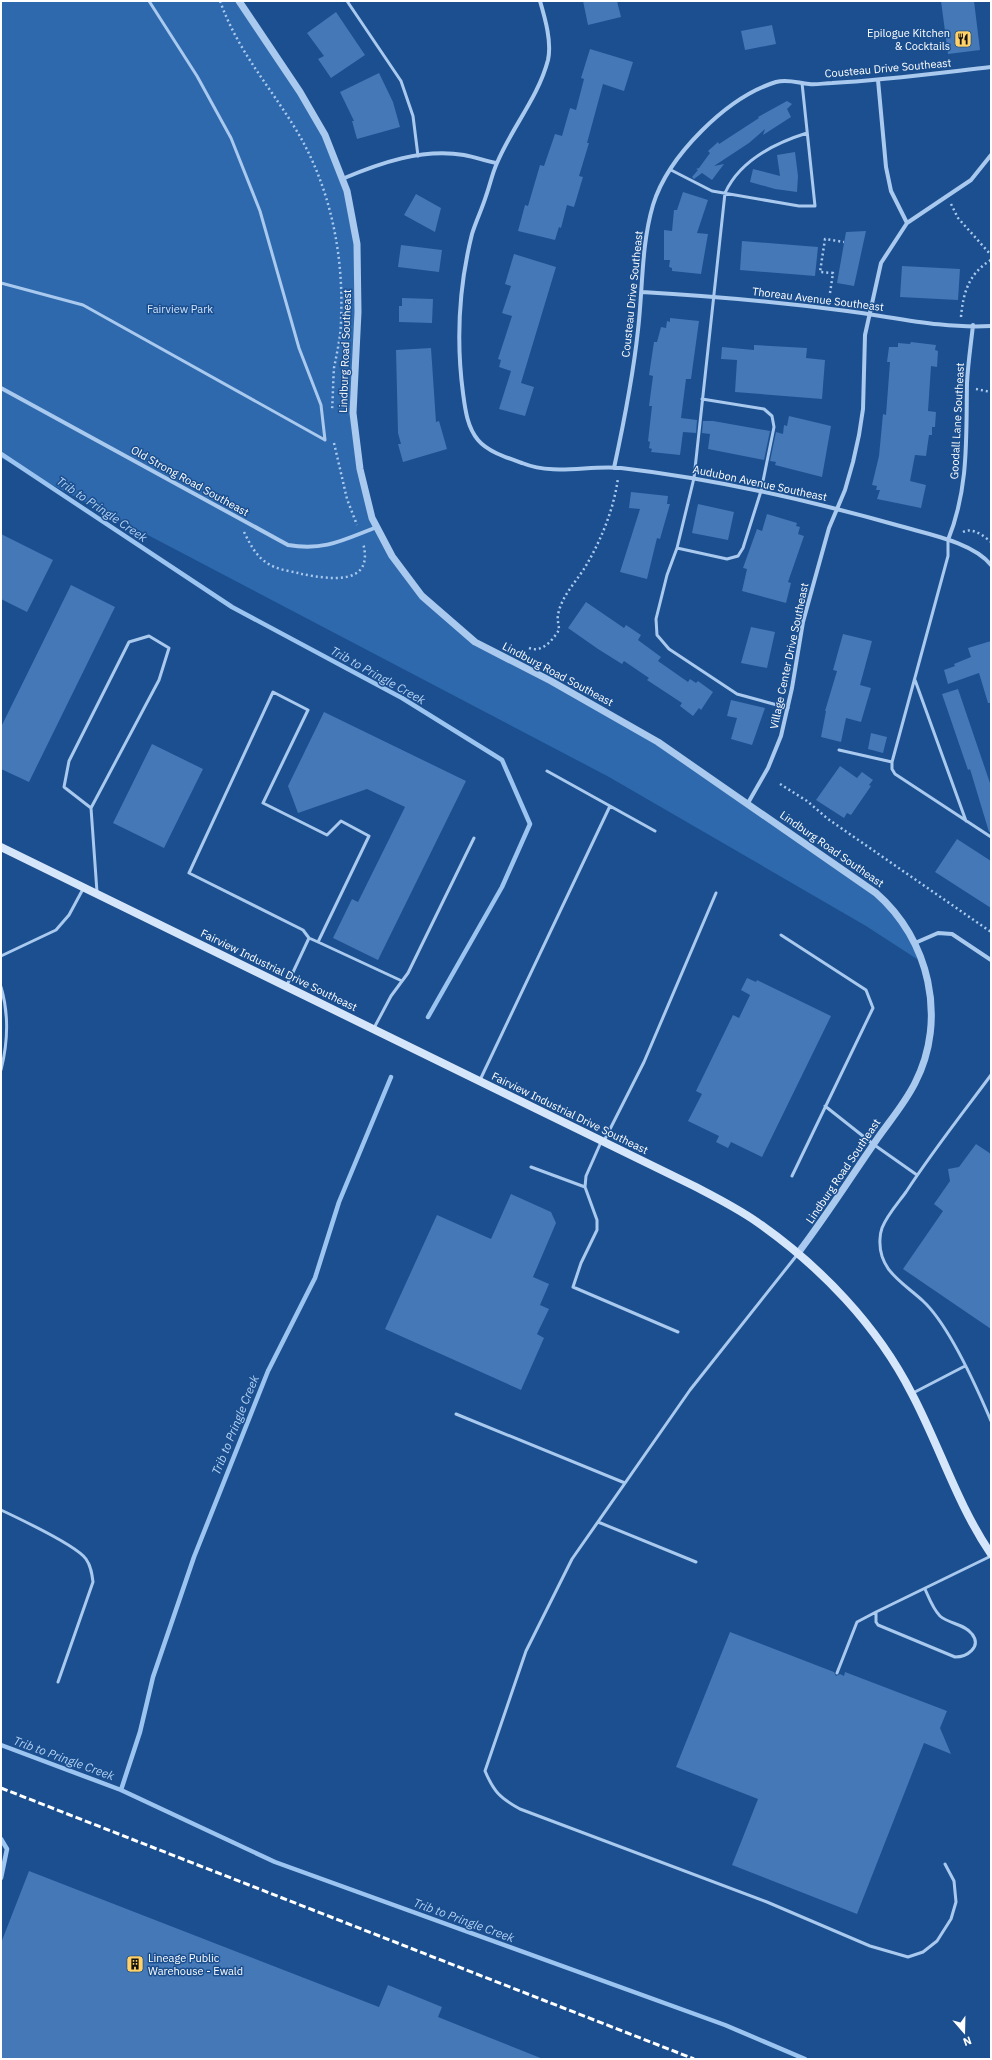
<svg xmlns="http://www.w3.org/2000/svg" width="992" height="2060" viewBox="0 0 992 2060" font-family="'IBM Plex Sans',sans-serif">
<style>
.green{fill:#2e69ad}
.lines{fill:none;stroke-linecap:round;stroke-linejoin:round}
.stream{stroke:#9cc4f0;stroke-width:4.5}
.building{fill:#4478b7}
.path{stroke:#a9c9ee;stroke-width:2.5;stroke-dasharray:2 3;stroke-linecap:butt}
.service{stroke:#a9c9ee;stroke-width:3}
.minor{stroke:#a9c9ee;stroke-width:4}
.tertiary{stroke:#a9c9ee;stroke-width:7}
.secondary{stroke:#d6e6fa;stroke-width:8}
.rail{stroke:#fff;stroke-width:3;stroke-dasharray:7 3;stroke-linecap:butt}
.labels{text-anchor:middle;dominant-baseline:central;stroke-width:3;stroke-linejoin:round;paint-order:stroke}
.poi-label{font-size:11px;fill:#fff;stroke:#1b4f8f;text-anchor:end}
.street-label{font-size:11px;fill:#fff;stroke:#1b4f8f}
.park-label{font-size:11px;fill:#cfe3fa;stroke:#1b4f8f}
.water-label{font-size:12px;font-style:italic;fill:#b5d3f5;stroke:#1b4f8f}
</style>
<rect width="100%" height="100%" fill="#1b4f8f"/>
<path class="green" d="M1,1H239L325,135L347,191L357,244L353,413L372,518L392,556L422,596L475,642L618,718L861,882L896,913L923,963L866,926L609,777L1,458Z"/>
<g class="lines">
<path class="stream" d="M1,454L232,607L402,698L502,760L530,824L502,887L428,1017
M1,1745L121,1790L275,1862L725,2025L805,2059
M121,1790L140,1732L153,1677L194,1557L268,1371L315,1278L339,1202L391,1077
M1,1839L7,1849L1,1878"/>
</g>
<path class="building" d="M583,1H617L621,17L588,25Z
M941,1H974L980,50L948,54Z
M336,12L365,55L331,78L318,59L324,56L307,33Z
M772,25L776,44L745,50L741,31Z
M590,49L633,62L624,91L603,84L587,143H589L579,176L583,177L574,207L567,205L561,228L559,227L555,240L518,231L525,205L528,206L540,165L544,166L555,134L562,136L570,108L576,110L584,79L581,78Z
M379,73L393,102L400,127L357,139L352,121H354L340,92Z
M787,101L792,104L787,109L791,117L763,135L765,129L749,143L714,166L724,164L712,180L702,173L694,179L692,177L698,170L696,169L699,168L710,153L708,151L718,142L719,144L759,118L758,117Z
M795,152L798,176L797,192L775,189L750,182L753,169L780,176L777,155Z
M683,192L708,200L697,233L708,234L701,274L672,271V268L669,267L670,260H664V230L672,231L674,210H677Z
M416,194L441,208L435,232L404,215Z
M866,231L854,286L837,283L846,232Z
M742,241L818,247L815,276L740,270Z
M401,245L442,250L439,272L398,267Z
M514,254L556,267L521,383L534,387L525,416L499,409L511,371L499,367L501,360L498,359L512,316L502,313L511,286L505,284Z
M902,266L960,269L958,300L900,297Z
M402,298L433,299L432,323L399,322V306H402Z
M670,318L699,321L691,379H686L681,418L697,420L696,433L683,432L680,455L651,452L652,449L649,448L650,442L648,441L652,406H649L653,376L649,375L654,342H657L661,327L666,328L667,321L670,322Z
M911,342L936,345L935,350L938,351L937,367L931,366L928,411L936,412L935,427H932V435H929L926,456L915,455L910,481L926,485L921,508L877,499L880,490H876L877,486L872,485L879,456L883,414L886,415L890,362H887L889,347H898V343L910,344Z
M754,345L807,348L806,358L825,360L822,399L735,392L737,360L721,359L722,347L754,350Z
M431,348L436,422L439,421L447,449L403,462L398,444H401L398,433L396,350Z
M789,416L831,426L822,477L775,465L776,462L770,461L776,432L783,434L784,425L787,426Z
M703,421H713L770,431L764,460L708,449L710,434L702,433Z
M631,492L668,496L667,504H670L660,539L657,538L647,579L620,572L640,509L629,508Z
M698,504L734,512L728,540L692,533Z
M767,514L797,523L796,526L800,527L798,534L804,536L788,582L791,583L786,603L742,591L747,569L743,568L748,554L757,529L762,531Z
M1,534L53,560L27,612L1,599Z
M71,585L115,607L29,782L1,769V727Z
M586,602L624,628L626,625L641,635L638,640L661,657L658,661L688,682L690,679L696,683L698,681L713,692L701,710L699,708L693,716L680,706L682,703L647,680L649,678L624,661L622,664L598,649L568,628Z
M751,627L775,632L767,668L741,663Z
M843,634L872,641L860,685L871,688L861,722L846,718L841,742L821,737L826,711H825L837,671L833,670Z
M991,641V703H988L979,673L948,684L944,670L955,666L954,664L971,657L968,648Z
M958,689L991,786V832H989L970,769L968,770L942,694Z
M731,700L765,708L752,745L731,739L737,718L727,716Z
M324,712L466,781L378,960L333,938L352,899L358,902L405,807L367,789L298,813L288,786Z
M871,733L887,737L883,753L868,749Z
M152,744L203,769L164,848L113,823Z
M840,766L857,778L862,772L873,780L869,785L871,786L851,815L847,813L844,818L816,800Z
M957,839L991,861V908L935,872Z
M747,978L756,982L757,980L831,1016L762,1157L731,1142L728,1148L716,1142L719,1136L688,1121L702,1094L696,1091L733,1015L739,1018L750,995L741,990Z
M976,1144L991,1154V1329L903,1269L943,1211L934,1204L950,1181L948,1169L959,1167Z
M511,1194L551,1212L556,1223L533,1277L549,1284L540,1305L549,1309L537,1334L544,1338L521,1390L385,1329L437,1215L491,1239Z
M730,1632L834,1672L836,1676L840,1674L844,1676L845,1672L947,1711L940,1728L951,1754L924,1743L857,1914L732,1865L758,1799L676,1767Z
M29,1871L379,2007L388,1985L442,2007L438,2017L543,2059H1V1943Z"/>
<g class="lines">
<path class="path" d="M220,1C238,51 268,84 295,128C330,185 344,254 341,320C341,336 337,352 334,368C333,382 333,396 332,410
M951,204L958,218L991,255
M830,293L833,273L820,272L825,239L844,242
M961,317C963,293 969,273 991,260
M976,389L991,392
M334,443L347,499L357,525
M244,532C250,544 256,556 267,563C277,570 291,571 302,574C328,579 375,587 363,543
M963,532C973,527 984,536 991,542
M529,648C542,653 552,641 559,630C559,625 557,620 558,615C561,596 578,580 587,564C602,538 614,508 618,478
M780,784L807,801L828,819L991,932"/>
<path class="service" d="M149,1L197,76L231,138L260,211L299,348L321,405L325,440
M347,1L401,81L413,116L418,156
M671,170L712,191L799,206H815L802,83
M1,283L83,305L325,440
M948,540V556L892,762V769L895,774L991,837
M677,548L727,559L738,556L743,548L761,491L774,427L772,416L764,409L702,399
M915,680L966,821
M788,708L737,694L669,649L657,635L656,619L667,575L677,548L694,478L725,193C740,160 775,143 807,133
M839,750L892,762
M547,771L655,831
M91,808L159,680L169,648L149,636L129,642L69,761L64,787L91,808L97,892
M781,935L866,990L873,1008L792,1176
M318,942L369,836L341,821L327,835L263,803L308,710L273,692L189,873L303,930L309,938L318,942L402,981
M1,956L56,930L69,915L83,889
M287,985L309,938
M1,987C9,1014 8,1042 1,1070
M374,1028L391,996L408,973L474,838
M991,1075C962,1114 932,1152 906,1192C898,1203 887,1215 882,1228C881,1231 880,1236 880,1239C878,1271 904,1283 923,1301C949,1325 977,1388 991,1421
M480,1080L610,806
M825,1106L873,1144L917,1175
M604,1141L644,1062L716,893
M601,1142L586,1176L585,1187L597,1220V1230L581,1263L573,1287L678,1332
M531,1167L585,1187
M797,1255L690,1390L572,1559L526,1651L485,1771C494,1792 500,1798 520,1809L767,1902L870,1946L908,1957L923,1952L937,1941L951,1919L956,1902L954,1881L945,1864
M913,1393L965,1366
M456,1414L625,1483
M1,1510C18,1518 77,1546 86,1559C91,1566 92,1574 93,1582L58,1682
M598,1522L696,1562
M925,1589C929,1598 933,1609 940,1616C949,1624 965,1624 972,1634C982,1647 967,1657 955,1657L878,1625L876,1622V1612L991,1556
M837,1673L857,1622L876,1612"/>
<path class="minor" d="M540,1C545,18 552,42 548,60C538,98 512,127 497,163C492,174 490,185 486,196C482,209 476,221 472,234C459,286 456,340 463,393C465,408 467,427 478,440C488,452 508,458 522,463C555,476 587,465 621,468C716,479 808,500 900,526C927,534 973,542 991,565
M878,80L886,167L891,191L907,223
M342,179C380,163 422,148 464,155C475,157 486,161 496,163
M642,292C711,296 778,302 847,311C894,317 943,329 991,326
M1,388L288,545C325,551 343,540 377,527
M614,468C624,422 633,377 638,330C643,288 641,246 653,205C668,156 727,97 776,82C788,79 798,83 809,84C816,85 825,83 832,83C885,80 938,73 991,67
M948,540C969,488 966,438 967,383C968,363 971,344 973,325
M748,803L768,768L781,736L792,688L803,622L814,582L829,528L845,490L853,462L859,435L863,409L865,335L881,263L907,223L971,180L991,155
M915,943L938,933L952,934L991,960"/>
<path class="tertiary" d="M239,1L300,92L325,135L347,191L357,244L358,312L353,413L360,469L372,518L392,556L422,596L475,642L551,681L658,742L876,893C929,939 948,1019 915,1083C903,1107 885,1126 871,1148C847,1183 824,1219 798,1253"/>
<path class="secondary" d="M1,847L694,1186C715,1197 737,1208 757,1222C820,1266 877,1325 912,1394C940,1447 957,1504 991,1554"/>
<path class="rail" d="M1,1788L694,2059"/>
</g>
<defs>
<symbol id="restaurant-square" viewBox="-11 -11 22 22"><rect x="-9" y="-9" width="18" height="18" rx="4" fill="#ffd166" stroke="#1b4f8f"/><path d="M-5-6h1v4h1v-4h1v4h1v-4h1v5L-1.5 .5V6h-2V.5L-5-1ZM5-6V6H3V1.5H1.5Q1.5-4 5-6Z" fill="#111"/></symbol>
<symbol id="building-square" viewBox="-11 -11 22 22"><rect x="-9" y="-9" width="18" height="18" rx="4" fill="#ffd166" stroke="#1b4f8f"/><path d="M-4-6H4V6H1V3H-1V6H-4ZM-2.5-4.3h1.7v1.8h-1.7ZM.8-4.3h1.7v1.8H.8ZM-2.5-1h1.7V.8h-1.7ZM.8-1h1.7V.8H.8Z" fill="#111"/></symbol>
</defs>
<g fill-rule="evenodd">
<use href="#restaurant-square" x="953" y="29" width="20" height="20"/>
<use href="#building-square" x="125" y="1954" width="20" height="20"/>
</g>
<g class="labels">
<g class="poi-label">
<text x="950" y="33">Epilogue Kitchen<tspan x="950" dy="13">&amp; Cocktails</tspan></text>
<text x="148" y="1958" text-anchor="start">Lineage Public<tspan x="148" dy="13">Warehouse - Ewald</tspan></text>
</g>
<g class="street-label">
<text transform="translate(888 68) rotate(-5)">Cousteau Drive Southeast</text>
<text transform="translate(632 294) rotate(-84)">Cousteau Drive Southeast</text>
<text transform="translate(818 299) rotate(7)">Thoreau Avenue Southeast</text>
<text transform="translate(345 351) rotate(-88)">Lindburg Road Southeast</text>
<text transform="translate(957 421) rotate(-87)">Goodall Lane Southeast</text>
<text transform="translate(190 481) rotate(29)">Old Strong Road Southeast</text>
<text transform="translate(760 483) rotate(12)">Audubon Avenue Southeast</text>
<text transform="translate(789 656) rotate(-78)">Village Center Drive Southeast</text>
<text transform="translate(558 674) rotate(28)">Lindburg Road Southeast</text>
<text transform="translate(832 849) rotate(35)">Lindburg Road Southeast</text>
<text transform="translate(279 970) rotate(26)">Fairview Industrial Drive Southeast</text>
<text transform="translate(570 1113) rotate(26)">Fairview Industrial Drive Southeast</text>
<text transform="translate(843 1171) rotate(-56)">Lindburg Road Southeast</text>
</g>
<g class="park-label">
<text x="180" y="309">Fairview Park</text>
</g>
<g class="water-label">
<text transform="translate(102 509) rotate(34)">Trib to Pringle Creek</text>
<text transform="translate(378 675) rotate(29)">Trib to Pringle Creek</text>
<text transform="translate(235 1425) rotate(-68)">Trib to Pringle Creek</text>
<text transform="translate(64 1758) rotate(20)">Trib to Pringle Creek</text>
<text transform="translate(464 1920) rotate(20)">Trib to Pringle Creek</text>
</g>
</g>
<rect width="992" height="2060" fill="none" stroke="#ffffff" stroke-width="4"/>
<g transform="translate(964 2032) rotate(160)" stroke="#1b4f8f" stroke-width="3" paint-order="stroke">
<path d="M0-3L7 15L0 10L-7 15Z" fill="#ffffff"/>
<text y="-6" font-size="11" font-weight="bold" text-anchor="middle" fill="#ffffff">N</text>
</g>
</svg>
